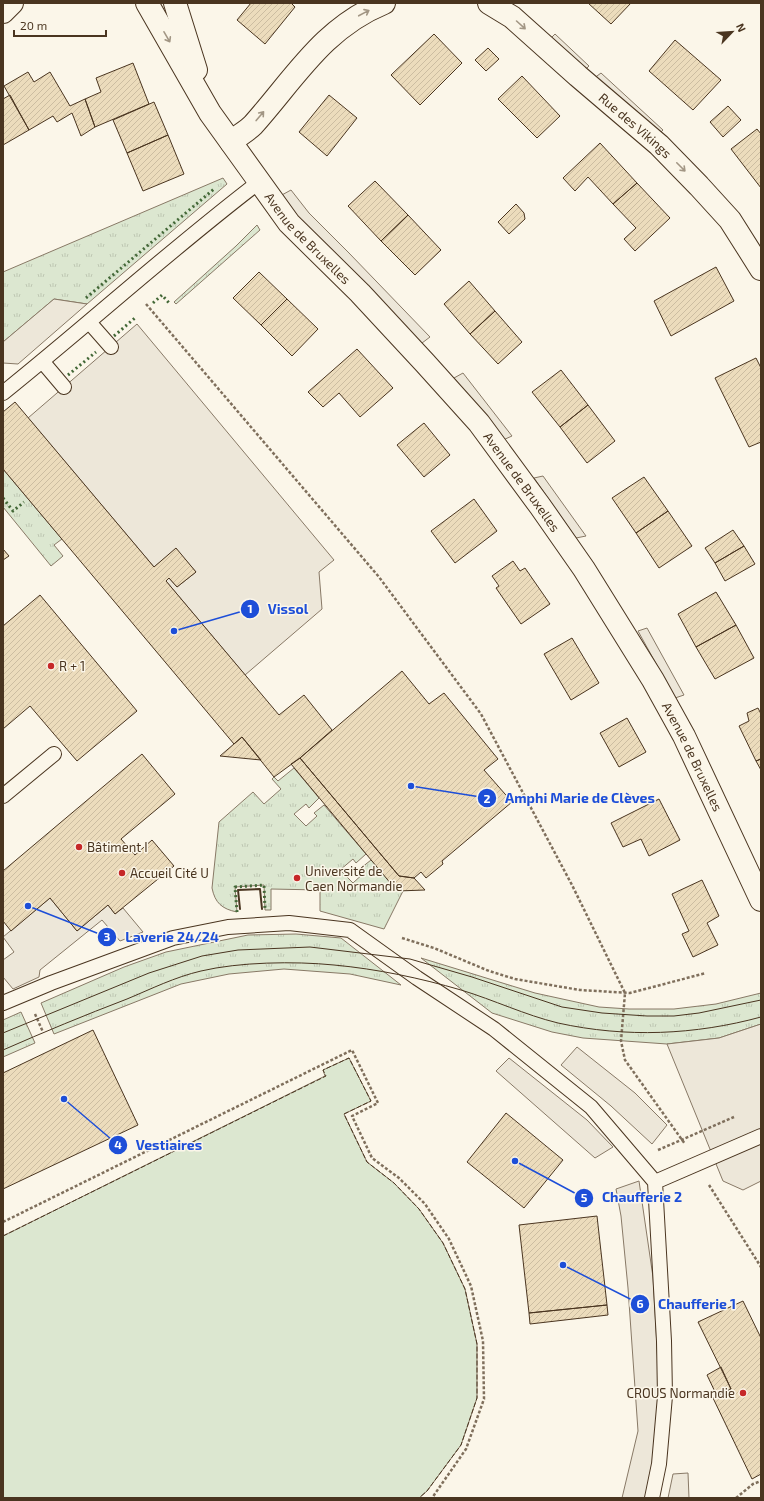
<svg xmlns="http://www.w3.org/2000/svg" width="764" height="1501" viewBox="0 0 764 1501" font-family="'Exo 2',sans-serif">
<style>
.grass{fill:url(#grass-tufts);stroke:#887966}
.garden{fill:#dce7d0;stroke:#887966}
.parking{fill:#ede7d9;stroke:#887966}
.building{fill:url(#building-hatch);stroke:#4a3520}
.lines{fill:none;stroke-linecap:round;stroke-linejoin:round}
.service-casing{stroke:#4a3520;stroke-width:16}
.minor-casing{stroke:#4a3520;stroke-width:24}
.tertiary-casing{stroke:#4a3520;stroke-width:24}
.path{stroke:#7f6f5c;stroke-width:2.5;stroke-dasharray:3 2;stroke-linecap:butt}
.service{stroke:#fbf6e9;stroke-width:14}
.minor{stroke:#fbf6e9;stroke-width:22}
.tertiary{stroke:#fbf6e9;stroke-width:22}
.tram{stroke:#4a3520;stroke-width:1}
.hedge{stroke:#436837;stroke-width:3;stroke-dasharray:2 3;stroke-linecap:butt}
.fence{stroke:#4a3520;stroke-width:1;stroke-dasharray:5 2;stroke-linecap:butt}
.wall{stroke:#4a3520;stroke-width:2}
.oneway{stroke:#a29684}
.poi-dot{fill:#c62828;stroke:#fbf6e9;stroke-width:1.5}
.labels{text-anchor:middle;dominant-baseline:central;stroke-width:3;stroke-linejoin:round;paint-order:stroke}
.street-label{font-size:13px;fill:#4a3520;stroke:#fbf6e9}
.poi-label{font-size:13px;fill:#4a3520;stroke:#fbf6e9;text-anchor:start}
.leader{fill:none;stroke:#1d4ed8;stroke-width:1.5}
.callout-dot{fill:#1d4ed8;stroke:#fbf6e9;stroke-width:1.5}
.mark-label{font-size:12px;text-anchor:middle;font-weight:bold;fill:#fff}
.callout-label{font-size:14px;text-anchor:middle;font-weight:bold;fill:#1d4ed8;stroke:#fbf6e9;stroke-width:3;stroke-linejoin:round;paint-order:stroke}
</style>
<defs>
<pattern id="grass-tufts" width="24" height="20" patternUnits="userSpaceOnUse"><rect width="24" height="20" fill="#dce7d0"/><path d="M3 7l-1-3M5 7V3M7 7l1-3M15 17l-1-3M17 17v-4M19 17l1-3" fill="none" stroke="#bec7b2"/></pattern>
<pattern id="building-hatch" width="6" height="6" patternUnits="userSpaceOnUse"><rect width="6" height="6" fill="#ecdcbc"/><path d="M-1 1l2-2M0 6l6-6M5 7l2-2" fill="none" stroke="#ccbda1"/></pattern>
</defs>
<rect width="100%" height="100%" fill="#fbf6e9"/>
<path class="grass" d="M223,178L227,184L87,304L54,299L3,342V272Z
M257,225L260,230L176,304L174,302L236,246Z
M3,469L62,539L54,545L63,556L51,566L3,507Z
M294,768L319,798L309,808L306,804L294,814L306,826L317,816L314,813L324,805L366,854L356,863L353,859L340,870L353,883L365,872L361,868L371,860L403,891L384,929L320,911V890L271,889V910H265L264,885L235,887L237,912C222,909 215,903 212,888L219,822L253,792L264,804L281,789L272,779L274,777L278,781Z
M296,934L341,938L401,985L350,974L284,969L229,974L181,984L54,1034L41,1003L124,967L166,952L248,935Z
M421,958L535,993L599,1007L629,1009H674L716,1004L761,993V1024L719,1038L667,1044L583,1038L552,1032L492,1013Z
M21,1012L35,1043L3,1057V1020Z"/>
<path class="garden" d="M349,1058L371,1101L344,1114L367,1162L394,1183L419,1209L443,1243L465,1289L477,1344V1398L461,1445L427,1491L419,1498H3V1236L325,1076L323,1070Z"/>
<path class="parking" d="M555,34L589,66L582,73L548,41Z
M601,73L663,130L656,137L593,79Z
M291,190L309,213L349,253L430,337L422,343L302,223L280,196Z
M54,299L87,304L18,364L3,363V342Z
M137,324L334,560L319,572L322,609L245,675L166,581L169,578L177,587L196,572L176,549L154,567L28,418Z
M463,373L512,436L503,440L454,378Z
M543,476L586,536L576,538L534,478Z
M647,628L684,695L675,698L638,631Z
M50,898L77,931L108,905L115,914L123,908L143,932L120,941L102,920L40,970L39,977L13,989L3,977V960L14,952L3,937Z
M761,1024V1181L743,1190L723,1181L667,1044L719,1038Z
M577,1047L635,1093L667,1125L652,1144L611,1106L561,1065Z
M509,1058L587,1120L613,1147L595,1158L496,1071Z
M639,1181L653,1277L659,1382L654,1456L646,1498H622L638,1431L628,1288L621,1216L616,1189Z
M688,1473L689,1498H668L673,1474Z"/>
<path class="building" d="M251,3H291L295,7L265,44L237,20Z
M588,3H631L611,24Z
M434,34L462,63L420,105L391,75Z
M675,40L721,80L693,110L649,71Z
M488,48L499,59L486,71L475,60Z
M133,63L149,104L95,127L85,99L101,92L96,78Z
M28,72L34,82L50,72L70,106L85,99L95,127L81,136L72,113L57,122L53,116L29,130L4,86Z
M522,76L560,116L537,138L498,99Z
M10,95L29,130L3,145V99Z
M329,95L357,118L327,156L299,132Z
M154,102L168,135L127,153L113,120Z
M728,106L741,120L723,137L710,122Z
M757,129L761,134V188L731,149Z
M168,135L184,174L143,191L127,153Z
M600,143L637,183L613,204L588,177L575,191L563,178Z
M375,181L408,215L381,241L348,206Z
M637,183L670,218L635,251L624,239L636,228L613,204Z
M516,204L524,213L525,219L509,234L498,222Z
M408,215L441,250L415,275L381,241Z
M716,267L734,301L671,336L654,301Z
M259,272L287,299L261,325L233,298Z
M469,281L495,311L470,334L444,304Z
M287,299L318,329L292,356L261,325Z
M495,311L522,342L498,364L470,334Z
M357,349L393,388L360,417L339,393L323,407L308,392Z
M756,358L761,368V442L749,447L715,378Z
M561,370L588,405L560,427L532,392Z
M15,402L154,567L176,548L196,572L177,587L169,578L166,581L279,715L304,695L332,730L300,758L274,777L242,737L234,744L3,469V412Z
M588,405L615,441L587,463L560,427Z
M424,423L450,455L424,477L397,445Z
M644,477L668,511L636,533L612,498Z
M474,499L497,531L455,563L431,531Z
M668,511L692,546L659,568L636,533Z
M733,530L744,546L715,563L705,548Z
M744,546L755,564L725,581L715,563Z
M3,549L9,556L3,560Z
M513,561L520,571L525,568L550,604L521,624L496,588L499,586L492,576Z
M716,592L736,625L696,647L678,614Z
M40,595L137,711L77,761L30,706L3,729V626Z
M736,625L754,658L715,679L696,647Z
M572,638L599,683L571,700L544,654Z
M402,671L429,704L444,693L498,759L484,770L512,802L442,861L443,864L426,878L421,872L414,878L399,876L300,758Z
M758,708L761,714V759L756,761L739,726L749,721L747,713Z
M627,718L646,752L619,767L600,733Z
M242,737L261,760L220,756Z
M142,754L175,794L121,839L135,855L152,840L174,866L115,914L108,905L77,931L50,898L11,931L3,921V871Z
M300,758L399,876L414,878L425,890L397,891L291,764Z
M761,759V770L756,761Z
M659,799L680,840L649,856L641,839L623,847L611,823Z
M702,880L719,916L707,923L718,945L693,957L682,934L689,931L672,894Z
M93,1030L138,1125L3,1189V1073Z
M506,1113L563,1160L524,1208L467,1162Z
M597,1216L607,1305L529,1313L519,1225Z
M743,1301L761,1338V1474L752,1479L713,1398L731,1389L698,1322Z
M607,1305L608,1315L530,1324L529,1313Z
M721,1367L731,1389L717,1396L707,1375Z"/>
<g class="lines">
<defs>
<path id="service" d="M89,322L111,347
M42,361L64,387
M3,393C89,324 171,249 259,182
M3,796L54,754
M3,1003L51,983L173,938L228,927L289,923L350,930L417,978L494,1029L591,1107L655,1182L664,1341L665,1396L659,1464L652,1498
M655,1182L761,1136"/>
<g id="minor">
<path id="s1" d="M489,3L512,17L578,76L659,145L699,186L730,220L761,269"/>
<path d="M231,142C238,136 247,131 253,125C295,78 323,28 384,3"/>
</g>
<g id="tertiary">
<path id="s2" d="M147,3L210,113L289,223L360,293L425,363L479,423L540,506L584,569L653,680L684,736L761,900"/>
<path d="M175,3L196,70"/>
<path d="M3,12L12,3"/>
</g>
</defs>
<use href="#service" class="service-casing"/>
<use href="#minor" class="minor-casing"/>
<use href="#tertiary" class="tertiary-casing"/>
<path class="path" d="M146,304L379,577L481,714L572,885L625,993L621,1041L625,1060L685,1144
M402,938L434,948L489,971L515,979L580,990L630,993L706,973
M35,1014L43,1032
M658,1150L734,1117
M709,1185L761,1267
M3,1222L352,1050L378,1103L352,1116L372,1158L399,1178L425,1204L449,1239L471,1286L483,1341L484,1399L466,1449L432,1498
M736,1498L753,1484L761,1481"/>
<use href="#service" class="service"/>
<use href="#minor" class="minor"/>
<use href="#tertiary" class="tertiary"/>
<path class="tram" d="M3,1033L149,973L202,956L238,950L310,947L410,959L472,977L562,1007L602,1013L647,1016H674L699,1013L761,1000
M3,1050C44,1032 85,1015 127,999C151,989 175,977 201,971C239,962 294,961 334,965C377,969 420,978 461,990C494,1000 525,1015 558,1023C626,1038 695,1035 761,1017"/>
<path class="hedge" d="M86,298L214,189
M153,303L162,295L170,304
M114,336L135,318
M68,375L96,352
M3,498L13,511L24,502
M237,912L235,887L264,885L265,910"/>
<path class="fence" d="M3,1236L326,1076L323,1070L349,1058L371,1101L344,1114L367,1162L394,1183L419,1209L443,1243L465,1289L477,1344V1398L461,1445L427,1491L419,1498"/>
<path class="wall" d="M240,909L238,890L260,889L262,909"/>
</g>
<defs><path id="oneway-shaft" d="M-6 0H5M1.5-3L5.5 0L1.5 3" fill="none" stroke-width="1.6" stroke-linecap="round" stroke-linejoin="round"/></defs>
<g class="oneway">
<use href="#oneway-shaft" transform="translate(364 13) rotate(-28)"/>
<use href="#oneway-shaft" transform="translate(521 25) rotate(42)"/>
<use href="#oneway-shaft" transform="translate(167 37) rotate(60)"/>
<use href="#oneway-shaft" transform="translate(260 116) rotate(-50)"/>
<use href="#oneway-shaft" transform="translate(681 167) rotate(45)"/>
</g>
<g class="poi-dot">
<circle cx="51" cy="666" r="4"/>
<circle cx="79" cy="847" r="4"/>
<circle cx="122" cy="873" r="4"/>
<circle cx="297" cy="878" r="4"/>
<circle cx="743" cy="1393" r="4"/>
</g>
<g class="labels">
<g class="street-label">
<text stroke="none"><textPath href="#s1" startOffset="191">Rue des Vikings</textPath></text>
<text stroke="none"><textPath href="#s2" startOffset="286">Avenue de Bruxelles</textPath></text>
<text stroke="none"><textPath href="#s2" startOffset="611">Avenue de Bruxelles</textPath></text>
<text stroke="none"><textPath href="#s2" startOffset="935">Avenue de Bruxelles</textPath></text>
</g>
<g class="poi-label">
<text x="59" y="666">R + 1</text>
<text x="87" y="847">Bâtiment I</text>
<text x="305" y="871">Université de<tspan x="305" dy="15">Caen Normandie</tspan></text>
<text x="130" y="873">Accueil Cité U</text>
<text x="735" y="1393" text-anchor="end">CROUS Normandie</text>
</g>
</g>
<path class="leader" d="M174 631L250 609M411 786L487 798M28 906L107 937M64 1099L118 1145M515 1161L584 1198M563 1265L640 1304"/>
<g class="callout-dot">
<circle cx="174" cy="631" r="4"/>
<circle cx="411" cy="786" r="4"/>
<circle cx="28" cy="906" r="4"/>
<circle cx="64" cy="1099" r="4"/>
<circle cx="515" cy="1161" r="4"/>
<circle cx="563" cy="1265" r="4"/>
<circle cx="250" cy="609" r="10"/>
<circle cx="487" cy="798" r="10"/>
<circle cx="107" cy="937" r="10"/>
<circle cx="118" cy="1145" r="10"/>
<circle cx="584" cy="1198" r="10"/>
<circle cx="640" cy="1304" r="10"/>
</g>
<g class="mark-label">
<text x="250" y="613">1</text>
<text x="487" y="803">2</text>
<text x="107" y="941">3</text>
<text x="118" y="1149">4</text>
<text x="584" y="1202">5</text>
<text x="640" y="1308">6</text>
</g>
<g class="callout-label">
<text x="288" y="614">Vissol</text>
<text x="580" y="803">Amphi Marie de Clèves</text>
<text x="172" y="942">Laverie 24/24</text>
<text x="169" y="1150">Vestiaires</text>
<text x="642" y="1202">Chaufferie 2</text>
<text x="697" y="1309">Chaufferie 1</text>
</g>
<rect width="764" height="1501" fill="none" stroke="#4a3520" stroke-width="8"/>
<g transform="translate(732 32) rotate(65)" stroke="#fbf6e9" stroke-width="3" paint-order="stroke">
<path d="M0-3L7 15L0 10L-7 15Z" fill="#4a3520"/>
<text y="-6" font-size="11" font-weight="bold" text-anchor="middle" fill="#4a3520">N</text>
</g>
<path d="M14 30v6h92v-6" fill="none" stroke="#4a3520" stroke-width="2"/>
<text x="20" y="30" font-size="12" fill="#4a3520" stroke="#fbf6e9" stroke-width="3" paint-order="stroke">20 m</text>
</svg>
